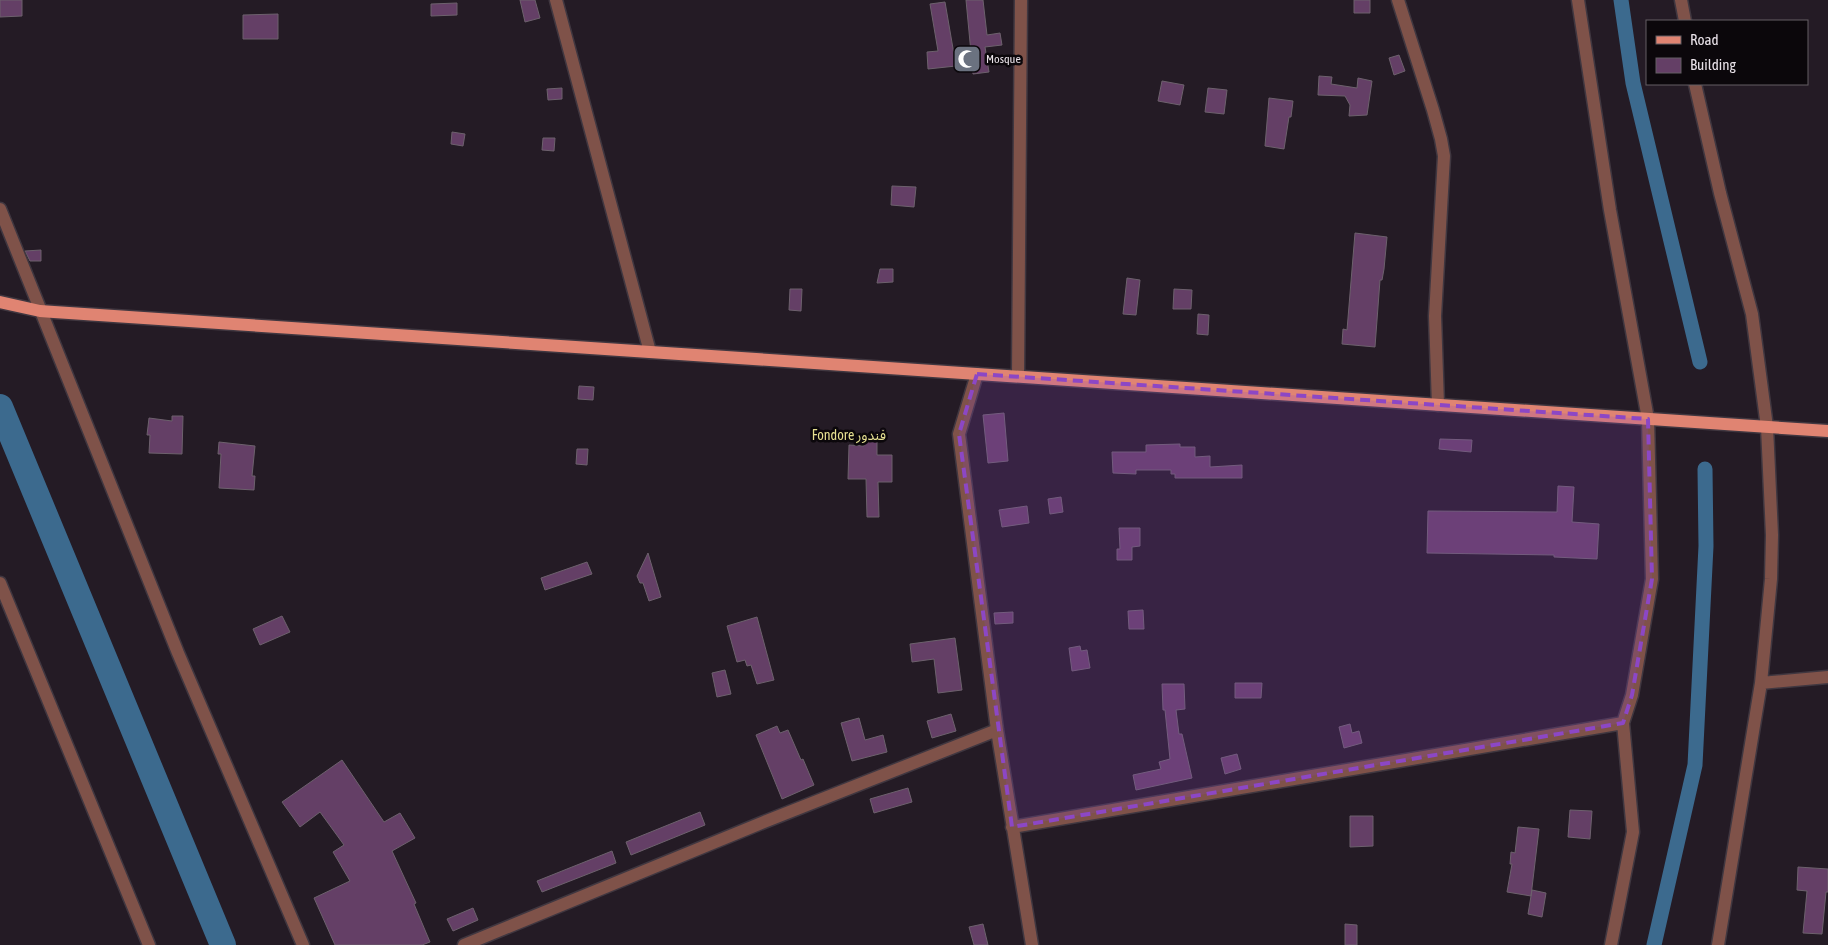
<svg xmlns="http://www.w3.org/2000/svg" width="1828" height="945" viewBox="0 0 1828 945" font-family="'Asap Condensed','Noto Sans Arabic',sans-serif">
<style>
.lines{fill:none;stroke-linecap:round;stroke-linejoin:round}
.canal{stroke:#3c6a8e;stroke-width:15}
.river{stroke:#3c6a8e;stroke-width:26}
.building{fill:#643f66;stroke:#6d616d}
.minor-casing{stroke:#403740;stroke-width:15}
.major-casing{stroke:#403740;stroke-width:15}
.minor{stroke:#7f5249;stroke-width:12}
.major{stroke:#e08472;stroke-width:12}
.marked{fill:#8c47c5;fill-opacity:0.2;stroke:#8c47c5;stroke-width:4;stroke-dasharray:10 6;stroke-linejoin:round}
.labels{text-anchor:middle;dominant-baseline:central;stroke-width:5;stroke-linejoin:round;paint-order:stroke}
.poi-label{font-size:12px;fill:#e9e2e9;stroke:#0b070b;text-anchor:start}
.neighbourhood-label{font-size:14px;fill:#e5df90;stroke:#0b070b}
</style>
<rect width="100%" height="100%" fill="#241b25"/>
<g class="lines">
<path class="canal" d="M1621,0L1633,83L1700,362
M1654,945L1695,765L1706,546L1705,469"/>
<path class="river" d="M0,407L223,945"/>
</g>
<path class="building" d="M0,0H22V16L0,17Z
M520,0H535L540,18L525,22Z
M966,0H983L987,35L1000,33L1002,45L985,47L989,72L973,74Z
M1354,0H1370V13H1354Z
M945,2L956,66L928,69L927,52L938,51L930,4Z
M457,3V15L431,16V4Z
M278,14V39H243V15Z
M1399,55L1405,71L1394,75L1389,58Z
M1319,76L1332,77L1331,84L1357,88L1358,78L1372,81L1367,115L1349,116L1350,105L1345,96L1318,95Z
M1162,81L1184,85L1180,105L1158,101Z
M562,88V99L548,100L547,89Z
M1208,88L1227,90L1224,114L1205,112Z
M1269,98L1293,101L1291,117H1289L1284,149L1265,146Z
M452,132L465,134L463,146L451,144Z
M543,138H555L554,151L542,150Z
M892,186L916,187L914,207L891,205Z
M1355,233L1387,237L1384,269L1382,280H1380L1375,347L1342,344L1343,329L1347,330Z
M41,250V261H30L25,251Z
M880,269H893V282L877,283Z
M1127,278L1140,280L1136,315L1123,314Z
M790,289H802L801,311L789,310Z
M1174,289L1192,290L1191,309H1173Z
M1198,314L1209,315L1208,335L1197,334Z
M579,386L594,387L593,400L578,399Z
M1004,413L1008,461L988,463L983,415Z
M172,416H183L182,454L149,453L150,435H147L149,418L172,421Z
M877,435V455H892V482H878L879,517H867L866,479H848L849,445L864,446V436Z
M1440,439L1472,440L1471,452L1439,449Z
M219,442L255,446L252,476H255L254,490L219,488L221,454H218Z
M1180,444V447H1195V457L1210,456V467L1242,465V478H1175V474H1171V470H1136V474L1113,473L1112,452H1146V445Z
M577,449H588L587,465L576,464Z
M1558,486L1574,487L1572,522L1599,524L1597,559L1554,557V555L1427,553L1428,511L1557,512Z
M1061,497L1063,512L1050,514L1048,499Z
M1027,506L1029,523L1002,527L999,510Z
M1119,528H1140V546L1132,547V560H1117V549H1120Z
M648,553L661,597L649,601L643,583H640L637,576Z
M587,562L592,574L545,590L541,578Z
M1143,610L1144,629H1129L1128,611Z
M1013,612V623L995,624L994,613Z
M282,616L290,632L260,645L253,629Z
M757,617L774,680L757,684L751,665L747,666L745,660L737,662L727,626Z
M955,638L962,690L938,693L934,659L912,662L910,644Z
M1080,646L1081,651L1087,650L1090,668L1072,671L1069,648Z
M725,670L731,694L717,697L712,673Z
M1235,683H1262L1261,698H1235Z
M1162,684H1184L1185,709L1176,710L1179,734H1182L1192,778L1136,790L1133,775L1161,769L1159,762L1170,759L1165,710H1163Z
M951,714L956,731L932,738L927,721Z
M859,718L865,740L883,735L887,752L852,761L841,723Z
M1350,724L1352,733L1359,731L1362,743L1344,748L1339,727Z
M777,726L780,733L788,730L801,760L803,759L814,785L782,799L756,735Z
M1237,754L1241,769L1225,774L1221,758Z
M342,760L384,822L400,813L415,838L392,851L416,903L414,904L430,942L422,945H335L314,898L350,881L333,852L344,845L320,812L300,827L282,802Z
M908,788L912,802L874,813L870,799Z
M1570,810L1592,811L1590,839L1568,837Z
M700,812L705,825L631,855L626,842Z
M1350,816H1373V846L1350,847Z
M1518,827L1539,829L1531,896L1507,892L1512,864H1510L1511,852L1515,853Z
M612,851L616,863L542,892L537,881Z
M1798,867L1828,869V892H1826L1822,934L1803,933L1807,891L1797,890Z
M1532,890L1546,893L1542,917L1528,914Z
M473,908L478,920L453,931L447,919Z
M983,924L988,945H974L969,927Z
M1345,924L1357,925V945H1345Z"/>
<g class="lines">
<defs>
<path id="minor" d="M556,0L650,352
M1398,0L1433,110L1441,139L1444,156L1435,316L1438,405
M1578,0L1610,210L1648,419L1652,579L1632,695L1623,723L1633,832L1611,945
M1681,0L1685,21
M1695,84L1720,193L1752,314L1767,427L1772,535L1771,579L1761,683L1718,945
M0,209L178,653L303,945
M977,374L959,434L997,730L1032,945
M1018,376L1021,0
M0,583L149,945
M1761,683L1828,677
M1012,827L1623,723
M464,945L764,822L997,730"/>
<path id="major" d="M0,302L40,311L54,312L1828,431"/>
</defs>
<use href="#minor" class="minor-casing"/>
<use href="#major" class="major-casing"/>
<use href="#minor" class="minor"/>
<use href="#major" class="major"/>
</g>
<path class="marked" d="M977,374L1648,419L1652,579L1632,695L1623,723L1012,827L959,434Z"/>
<defs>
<symbol id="mosque-square" viewBox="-11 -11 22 22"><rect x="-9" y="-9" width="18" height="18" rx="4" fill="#6b7280" stroke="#0b070b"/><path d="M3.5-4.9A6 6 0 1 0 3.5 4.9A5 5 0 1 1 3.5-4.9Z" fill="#fff"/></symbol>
</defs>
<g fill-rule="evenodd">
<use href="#mosque-square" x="951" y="43" width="32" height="32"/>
</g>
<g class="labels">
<g class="poi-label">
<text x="986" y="59">Mosque</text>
</g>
<g class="neighbourhood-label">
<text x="849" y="435">Fondore فندور</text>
</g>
</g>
<rect x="1646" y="20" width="162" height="65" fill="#0b070b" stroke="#645f64"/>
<rect x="1656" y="36" width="25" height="8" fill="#e08472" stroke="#645f64"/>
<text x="1690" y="45" font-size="15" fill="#e9e2e9">Road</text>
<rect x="1656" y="58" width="25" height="15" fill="#643f66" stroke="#645f64"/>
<text x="1690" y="70" font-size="15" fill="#e9e2e9">Building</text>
</svg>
